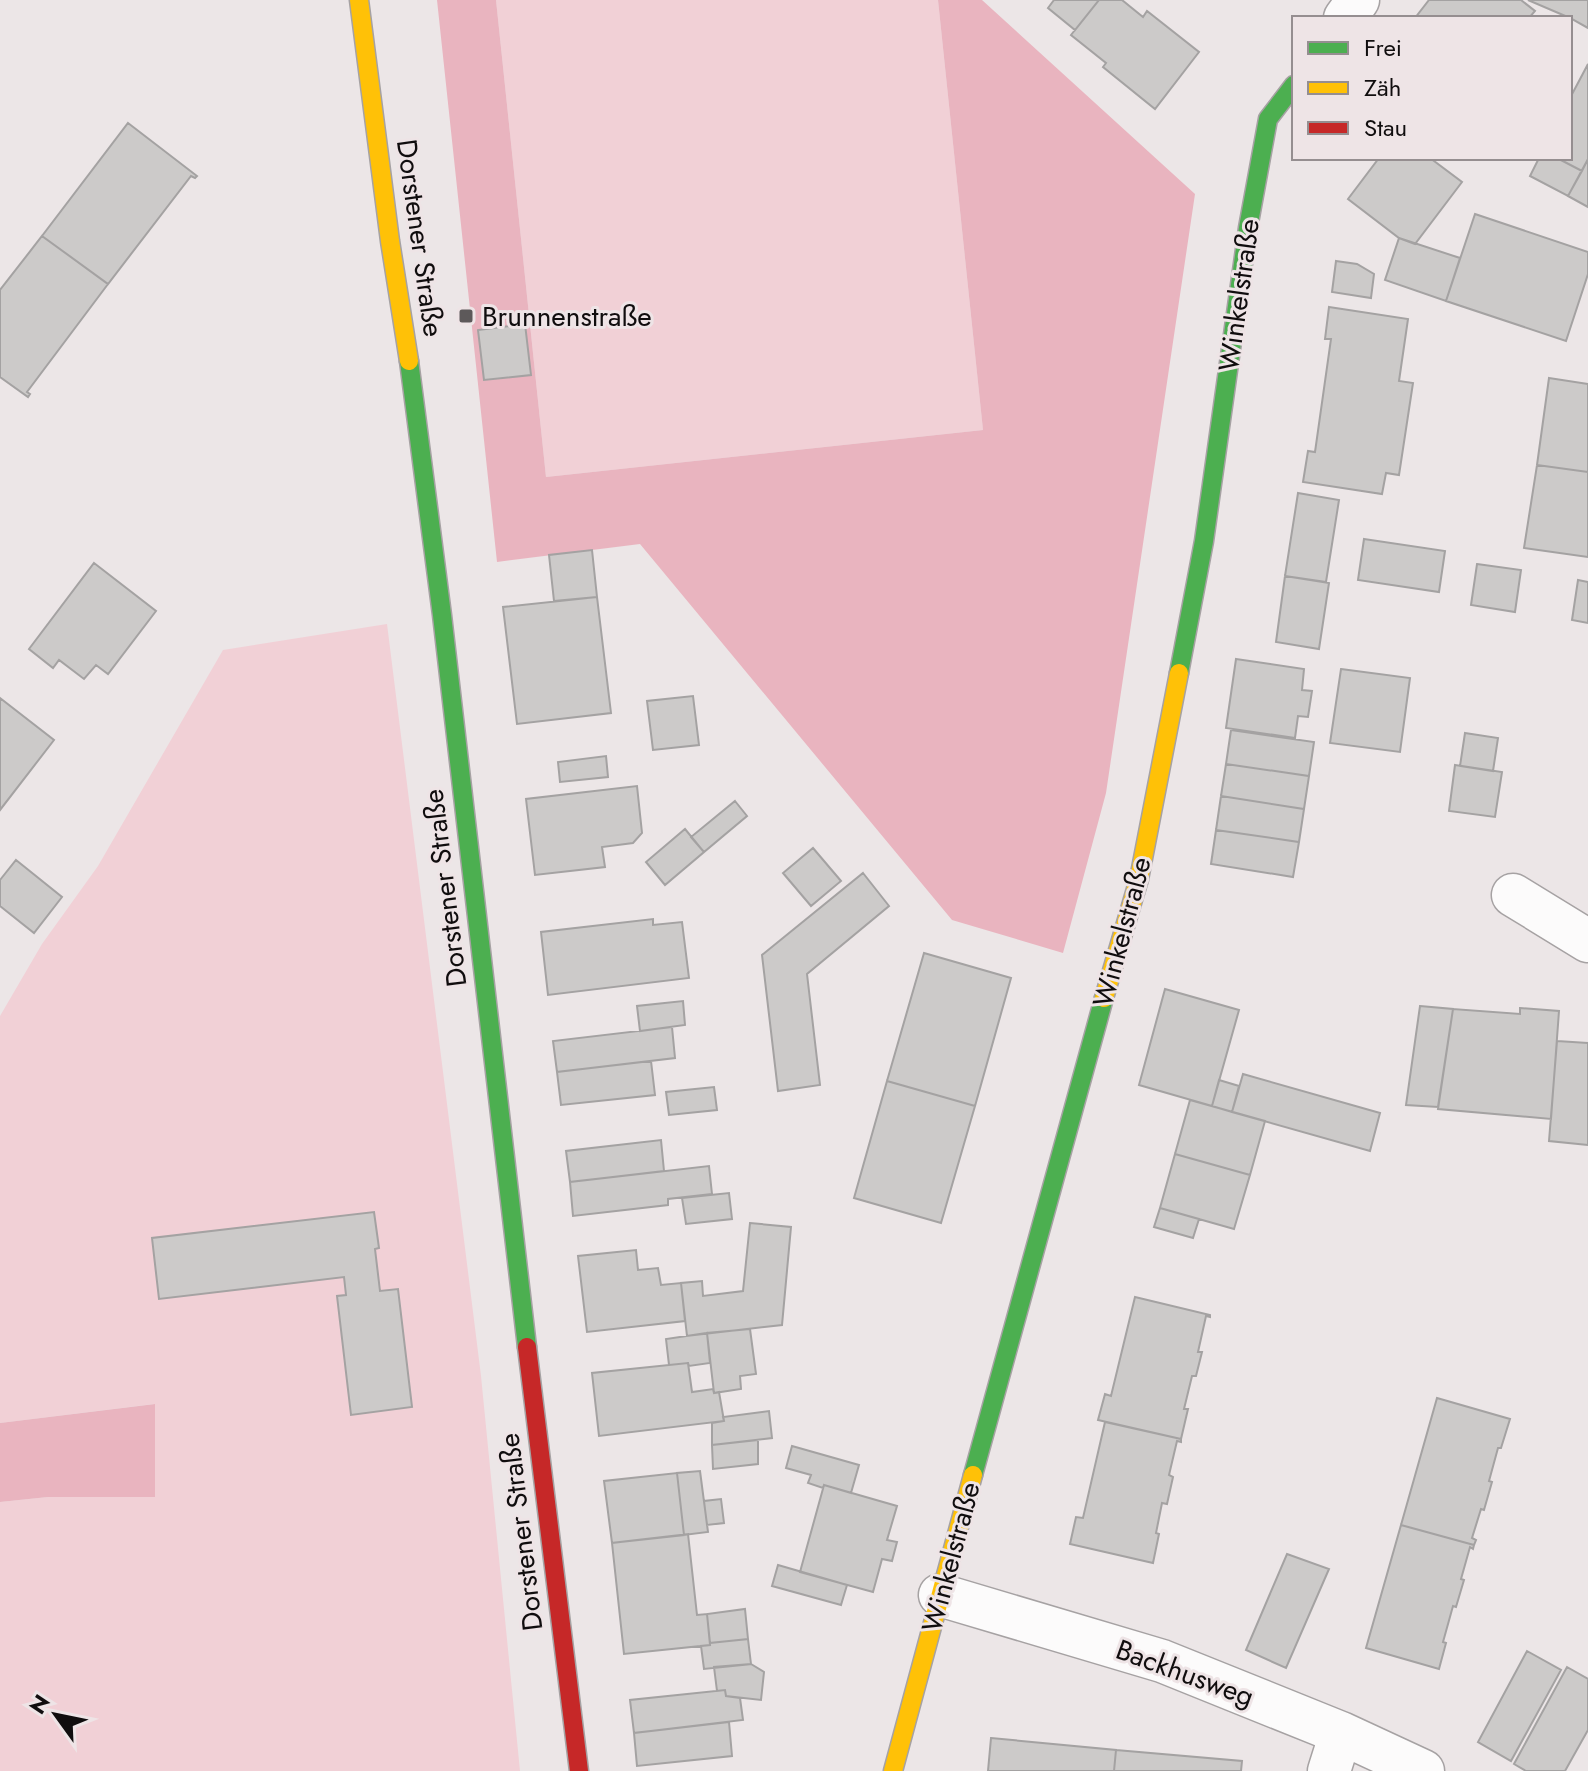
<svg xmlns="http://www.w3.org/2000/svg" width="1588" height="1771" viewBox="0 0 1588 1771" font-family="Jost,sans-serif">
<style>
.green{fill:#f1d0d6}
.forest{fill:#e9b4bf}
.building{fill:#cccac9;stroke:#a4a2a2;stroke-width:2}
.lines{fill:none;stroke-linecap:round;stroke-linejoin:round}
.street-casing{stroke:#a6a2a3;stroke-width:45}
.fast-casing{stroke:#a6a2a3;stroke-width:21}
.slow-casing{stroke:#a6a2a3;stroke-width:21}
.jam-casing{stroke:#a6a2a3;stroke-width:21}
.street{stroke:#fcfbfb;stroke-width:42}
.fast{stroke:#4caf50;stroke-width:18}
.slow{stroke:#ffc107;stroke-width:18}
.jam{stroke:#c62828;stroke-width:18}
.poi-dot{fill:#5d595a;stroke:#eee4e6;stroke-width:3}
.labels{text-anchor:middle;dominant-baseline:central;stroke-width:6;stroke-linejoin:round;paint-order:stroke}
.street-label{font-size:28px;fill:#100d0e;stroke:#eee4e6}
.poi-label{font-size:28px;fill:#100d0e;stroke:#eee4e6;text-anchor:start}
</style>
<rect width="100%" height="100%" fill="#ece6e7"/>
<path class="green" d="M496,0H938L983,430L546,477Z
M387,624L481,1376L520,1771H0V1502L48,1497L155,1496L154,1404L0,1423V1016L42,944L98,866L223,650Z"/>
<path class="forest" d="M437,0H496L546,477L983,430L938,0H982L1195,194L1106,793L1063,953L952,920L640,544L497,562Z
M155,1404V1497H48L0,1502V1423Z"/>
<path class="building" d="M1054,0H1099L1075,30L1048,8Z
M1099,0H1122L1143,17L1147,11L1199,52L1155,109L1103,67L1106,63L1071,35Z
M1429,0H1521L1535,11L1529,18H1415Z
M1528,0H1588V28L1570,18Z
M1588,64V159L1582,171L1557,158H1570V98Z
M128,123L197,176L195,178L191,176L108,284L42,236Z
M1379,158H1430L1462,182L1415,244L1399,238L1348,199Z
M1539,158H1557L1582,171L1568,196L1530,176Z
M1588,159V207L1568,196Z
M1475,214L1588,252V274L1566,341L1446,301Z
M42,236L108,284L27,392L30,394L28,397L0,377V290Z
M1399,238L1460,258L1446,301L1385,280Z
M1336,261L1357,264L1374,274L1371,298L1332,292Z
M1329,307L1408,319L1399,381L1413,383L1399,475L1386,473L1382,494L1303,482L1308,451L1315,452L1331,339H1325Z
M525,324L531,375L484,380L478,330Z
M1549,378L1588,384V472L1537,465Z
M1537,465L1588,472V557L1524,548Z
M1298,493L1339,500L1326,582L1285,576Z
M1364,539L1445,551L1439,592L1358,580Z
M592,550L597,597L554,601L549,555Z
M94,563L156,611L108,674L96,665L84,679L59,660L53,668L29,649Z
M1477,564L1521,570L1515,612L1471,605Z
M1285,576L1329,583L1319,649L1276,642Z
M1578,580L1588,582V623L1572,620Z
M597,597L611,713L517,724L503,607Z
M1236,659L1304,669L1302,690L1312,691L1308,717L1298,716L1295,738L1226,728Z
M1341,669L1410,678L1400,752L1330,743Z
M693,696L699,745L653,750L647,701Z
M0,698L54,740L0,810Z
M1231,730L1314,742L1309,776L1226,764Z
M1465,733L1498,738L1493,771L1460,766Z
M606,756L608,777L560,782L558,762Z
M1226,764L1309,776L1304,809L1221,796Z
M1455,765L1502,772L1495,817L1449,811Z
M637,786L642,833L633,843L602,847L605,867L535,875L526,799Z
M1221,796L1304,809L1299,842L1216,830Z
M735,801L747,816L704,852L691,837Z
M685,829L704,852L665,885L646,862Z
M1216,830L1299,842L1293,877L1211,864Z
M813,848L841,881L811,906L783,873Z
M16,860L62,897L34,933L0,906V880Z
M863,873L889,906L807,974L820,1085L778,1091L762,955Z
M653,919V925L682,922L689,978L548,995L541,932Z
M924,953L1011,978L975,1106L887,1081Z
M1165,989L1239,1010L1212,1106L1139,1085Z
M683,1001L685,1025L640,1031L637,1006Z
M1420,1006L1453,1009L1438,1107L1406,1105Z
M1520,1008L1559,1011L1551,1119L1438,1109L1453,1009L1520,1014Z
M672,1027L675,1058L557,1072L553,1041Z
M1557,1041L1588,1043V1145L1549,1141Z
M651,1061L655,1095L561,1105L557,1072Z
M1243,1074L1380,1113L1370,1151L1232,1112Z
M1219,1080L1239,1086L1232,1112L1212,1106Z
M887,1081L975,1106L941,1223L854,1198Z
M714,1087L717,1110L669,1115L666,1092Z
M1190,1100L1265,1121L1250,1175L1175,1154Z
M661,1140L664,1171L570,1182L566,1151Z
M1175,1154L1250,1175L1234,1229L1160,1208Z
M709,1166L712,1194L668,1199V1205L573,1216L570,1182Z
M729,1193L732,1219L686,1224L682,1198Z
M1160,1208L1199,1219L1193,1238L1154,1227Z
M374,1212L379,1248L375,1249L380,1291L398,1289L412,1407L351,1415L337,1296L346,1295L344,1277L159,1299L152,1238Z
M750,1223L791,1227L782,1325L687,1336L681,1283L702,1281L703,1296L743,1291Z
M636,1250L638,1270L658,1268L661,1285L681,1283L685,1321L587,1332L578,1256Z
M1135,1297L1210,1315V1317L1206,1316L1198,1352H1202L1196,1376H1192L1184,1409H1188L1181,1439L1098,1420L1105,1394L1111,1396Z
M750,1329L756,1374L740,1376L741,1389L714,1393L707,1333Z
M707,1333L710,1363L689,1366L688,1363L669,1365L666,1339Z
M688,1363L692,1392L713,1389L714,1393L719,1392L724,1421L599,1436L592,1373Z
M1437,1398L1510,1419L1501,1448H1498L1489,1481L1492,1482L1484,1510L1481,1509L1472,1538L1476,1540L1474,1545L1401,1525Z
M769,1411L772,1438L712,1445V1423L724,1421L723,1417Z
M1105,1422L1181,1439V1442L1177,1441L1169,1475L1173,1477L1167,1504L1162,1503L1156,1533L1159,1534L1153,1563L1070,1544L1076,1517L1083,1518Z
M758,1440V1464L713,1469L712,1445Z
M792,1446L859,1465L851,1493L824,1485L823,1488L808,1483L811,1475L786,1468Z
M700,1471L708,1532L684,1535L677,1473Z
M677,1473L684,1535L612,1543L604,1481Z
M824,1485L897,1506L887,1540L897,1542L892,1561L882,1559L873,1592L800,1572Z
M721,1499L724,1523L707,1525L704,1501Z
M1401,1525L1474,1545L1473,1549L1470,1547L1461,1579L1464,1580L1456,1607L1453,1606L1443,1642L1446,1643L1439,1669L1366,1648Z
M688,1534L697,1615L707,1614L710,1645L624,1654L612,1543Z
M1287,1554L1329,1569L1286,1668L1246,1650Z
M778,1565L847,1585L841,1605L772,1586Z
M745,1609L748,1639L710,1643L707,1614Z
M748,1639L751,1664L704,1669L701,1646L710,1645V1643Z
M1527,1651L1561,1670L1511,1761L1478,1742Z
M751,1664L764,1672L761,1700L726,1696L725,1690L717,1691L714,1667Z
M1567,1667L1588,1679V1730L1565,1771H1526L1514,1764Z
M725,1690L726,1696L740,1698L743,1720L634,1733L630,1700Z
M729,1722L732,1756L637,1766L634,1733Z
M991,1738L1116,1750L1114,1771H988Z
M1116,1750L1242,1761L1241,1771H1114Z"/>
<g class="lines">
<defs>
<path id="street" d="M1345,18L1358,0
M1513,895L1588,941
M940,1595L1162,1661L1341,1733L1423,1771
M1329,1771L1341,1733"/>
<path id="fast" d="M409,361L442,615L527,1347
M1179,673L1204,541L1248,228L1268,119L1294,85
M973,1475L1104,998"/>
<path id="slow" d="M359,0L390,241L409,361
M1104,998L1139,879L1179,673
M893,1771L973,1475"/>
<path id="jam" d="M527,1347L579,1771"/>
</defs>
<use href="#street" class="street-casing"/>
<use href="#fast" class="fast-casing"/>
<use href="#slow" class="slow-casing"/>
<use href="#jam" class="jam-casing"/>
<use href="#street" class="street"/>
<use href="#fast" class="fast"/>
<use href="#slow" class="slow"/>
<use href="#jam" class="jam"/>
</g>
<rect class="poi-dot" x="458" y="308" width="16" height="16" rx="4"/>
<g class="labels">
<g class="street-label">
<text transform="translate(420 238) rotate(82)">Dorstener Straße</text>
<text transform="translate(1239 295) rotate(-82)">Winkelstraße</text>
<text transform="translate(445 888) rotate(-97)">Dorstener Straße</text>
<text transform="translate(1122 932) rotate(-75)">Winkelstraße</text>
<text transform="translate(521 1532) rotate(-97)">Dorstener Straße</text>
<text transform="translate(951 1557) rotate(-75)">Winkelstraße</text>
<text transform="translate(1185 1673) rotate(20)">Backhusweg</text>
</g>
<g class="poi-label">
<text x="482" y="316">Brunnenstraße</text>
</g>
</g>
<rect x="1292" y="16" width="280" height="144" fill="#eee4e6" stroke="#958e90" stroke-width="2"/>
<rect x="1308" y="42" width="40" height="12" fill="#4caf50" stroke="#958e90" stroke-width="2"/>
<text x="1364" y="56" font-size="24" fill="#100d0e">Frei</text>
<rect x="1308" y="82" width="40" height="12" fill="#ffc107" stroke="#958e90" stroke-width="2"/>
<text x="1364" y="96" font-size="24" fill="#100d0e">Zäh</text>
<rect x="1308" y="122" width="40" height="12" fill="#c62828" stroke="#958e90" stroke-width="2"/>
<text x="1364" y="136" font-size="24" fill="#100d0e">Stau</text>
<g transform="translate(56 1715) rotate(303)" stroke="#eee4e6" stroke-width="6" paint-order="stroke">
<path d="M0-6L14 30L0 20L-14 30Z" fill="#100d0e"/>
<text y="-12" font-size="22" font-weight="bold" text-anchor="middle" fill="#100d0e">N</text>
</g>
</svg>
